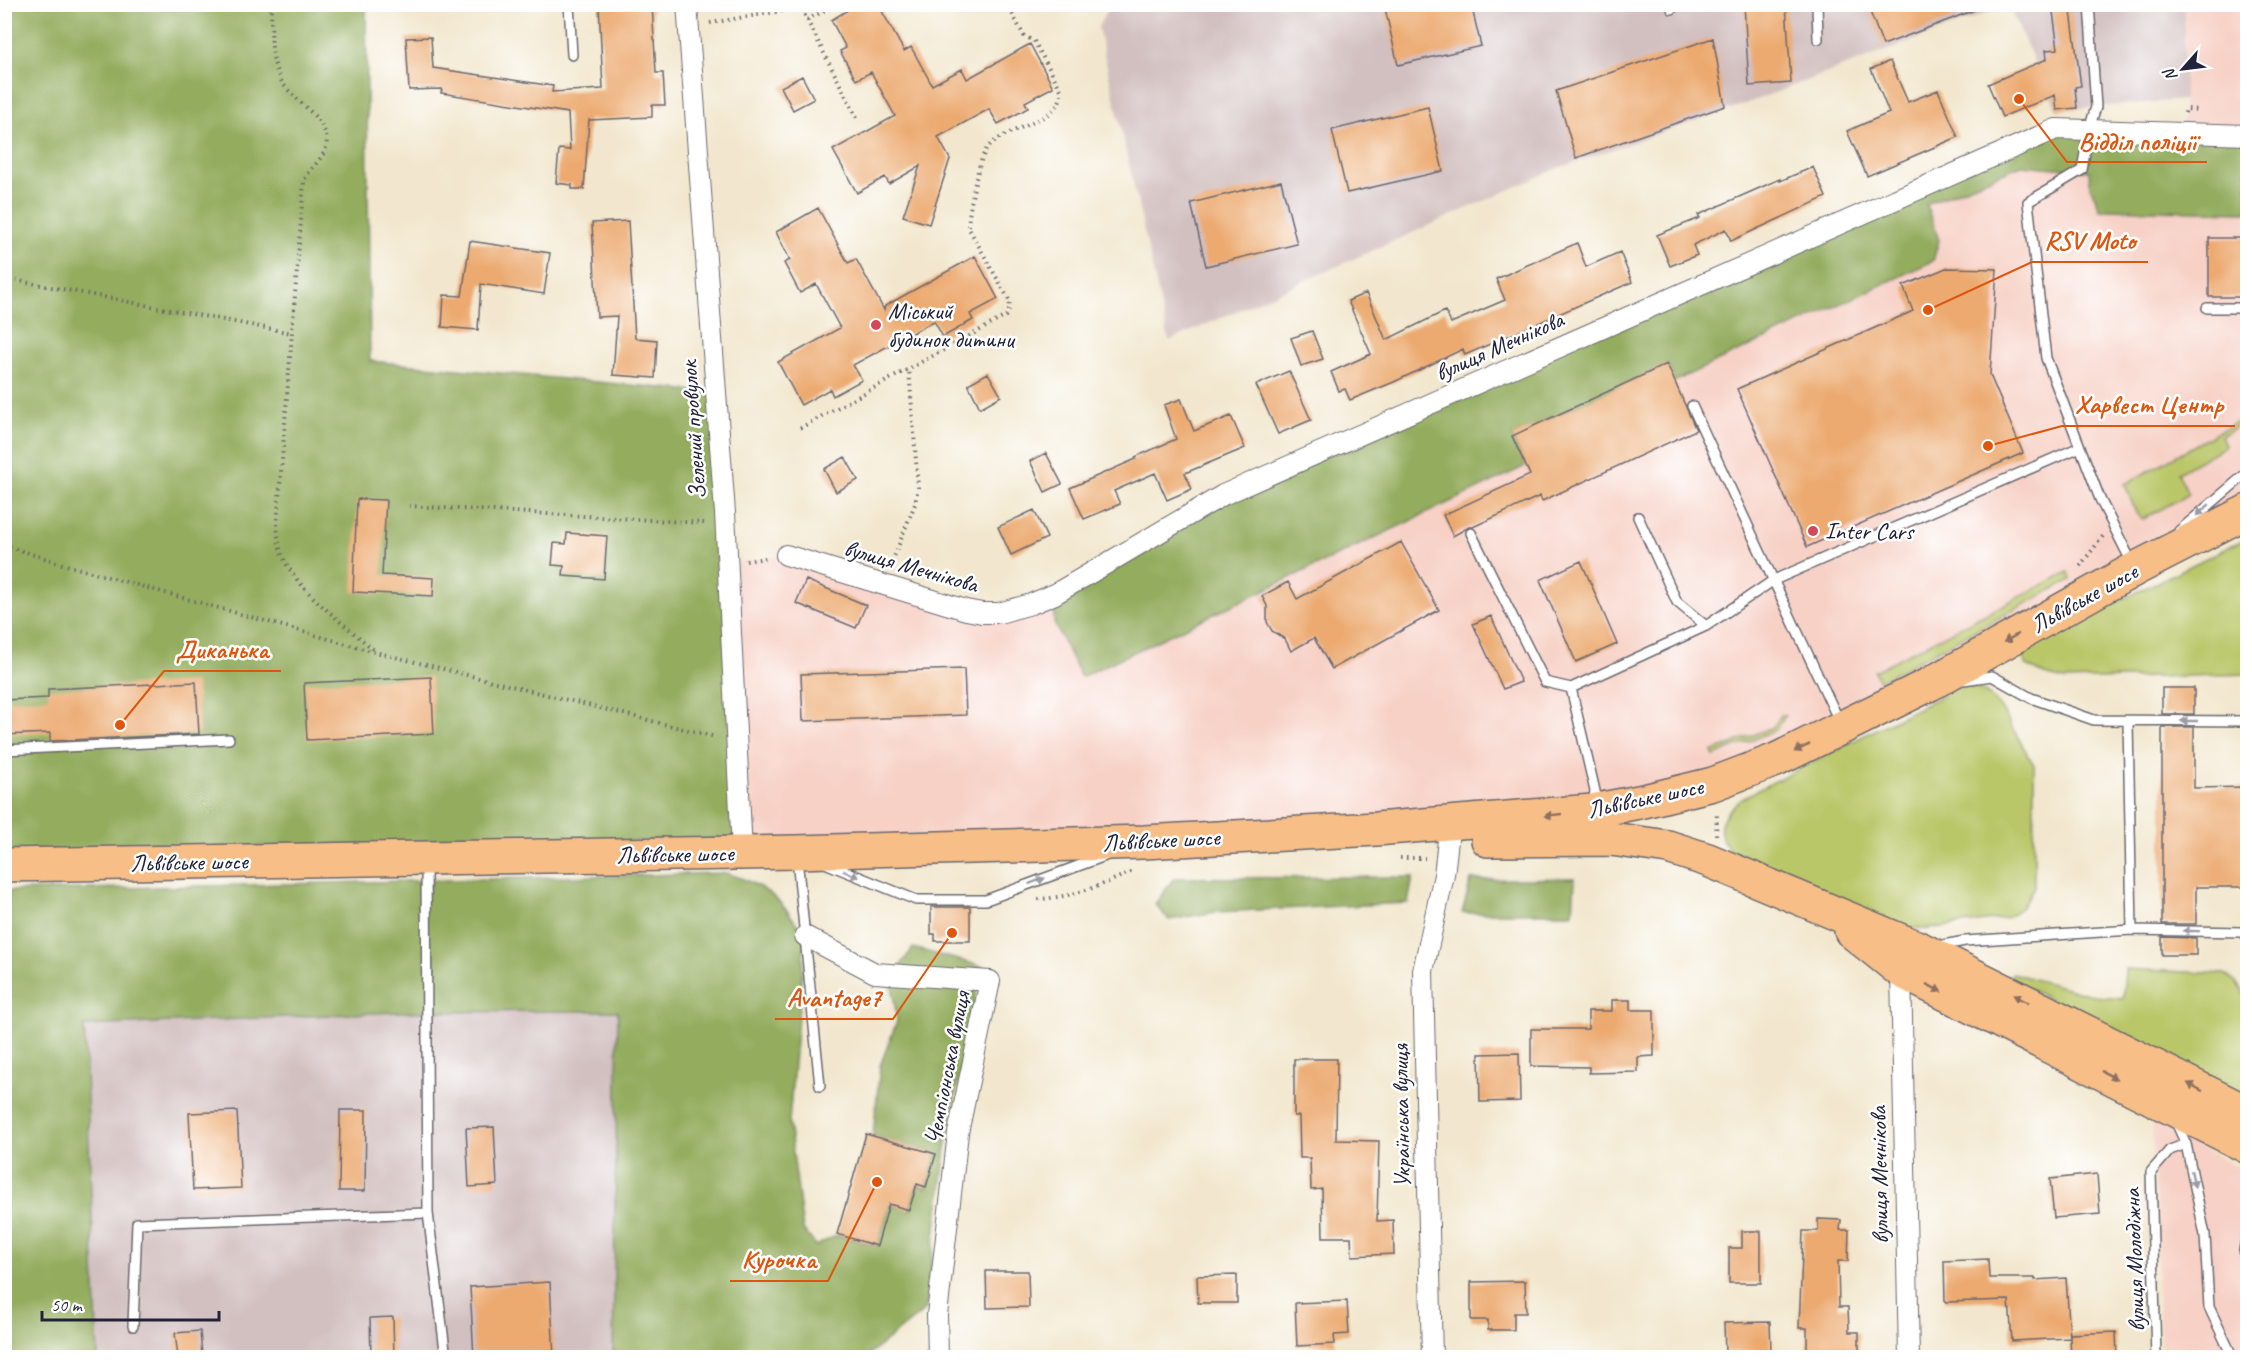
<svg xmlns="http://www.w3.org/2000/svg" width="2252" height="1362" viewBox="0 0 2252 1362" font-family="Caveat,sans-serif">
<style>
.built{fill:#f7d1c6}
.industrial{fill:#d2bfbf}
.green{fill:#bac769;stroke:#6e7452;stroke-width:1.5}
.forest{fill:#93ac5d;stroke:#5a674c;stroke-width:1.5}
.building{fill:#ecaa71}
.lines{fill:none;stroke-linecap:round;stroke-linejoin:round}
.lane-casing{stroke:#6b676e;stroke-width:12}
.street-casing{stroke:#6b676e;stroke-width:22}
.highway-casing{stroke:#6b676e;stroke-width:36}
.path{stroke:#6b676e;stroke-width:4;stroke-dasharray:1.5 4.5;stroke-linecap:butt}
.lane{stroke:#fff;stroke-width:9}
.street{stroke:#fff;stroke-width:20}
.highway{stroke:#f7be87;stroke-width:33}
.oneway{fill:#9c9ca7}
.oneway2{fill:#8c7061}
.poi-dot{fill:#d1495b;stroke:#fff;stroke-width:2}
.labels{text-anchor:middle;dominant-baseline:central;stroke-width:5;stroke-linejoin:round;paint-order:stroke}
.poi-label{font-size:24px;fill:#22223b;stroke:#fff;text-anchor:start}
.street-label{font-size:24px;fill:#22223b;stroke:#fff}
.leader{fill:none;stroke:#de560e;stroke-width:2}
.callout-dot{fill:#de560e;stroke:#fff;stroke-width:2}
.callout-label{font-size:26px;text-anchor:middle;font-weight:bold;fill:#de560e;stroke:#fff;stroke-width:5;stroke-linejoin:round;paint-order:stroke}
</style>
<rect width="100%" height="100%" fill="#fff"/>
<filter id="ink" filterUnits="userSpaceOnUse"><feTurbulence type="fractalNoise" baseFrequency=".0167" numOctaves="2"/><feDisplacementMap in="SourceGraphic" scale="12" xChannelSelector="R" yChannelSelector="G"/><feConvolveMatrix kernelMatrix="1 2 1 2 8 2 1 2 1" color-interpolation-filters="sRGB"/></filter>
<filter id="wash" filterUnits="userSpaceOnUse"><feTurbulence type="fractalNoise" baseFrequency=".008" numOctaves="4" result="noise"/><feDisplacementMap in="SourceGraphic" scale="24" xChannelSelector="R" yChannelSelector="G"/><feGaussianBlur stdDeviation="1.35" result="paint"/><feColorMatrix in="noise" values="0 0 0 0 0 0 0 0 0 0 0 0 0 0 0 0 0 1.4 0 .05"/><feComposite in="paint" operator="in"/></filter>
<g filter="url(#wash)">
<rect width="100%" height="100%" fill="#f2e7ce"/>
<path class="built" d="M2184,5H2247V135L2181,132L2184,100Z
M2022,165L2089,170L2100,209L2247,212V511L1843,728L1644,801L742,852L728,564L786,555L966,610L1055,594L1054,623L1081,677L1526,466L1512,436L1667,364L1675,380L1939,239L1926,204Z
M2152,1121L2247,1172V1357H2161Z"/>
<path class="industrial" d="M1110,4L2184,5V100L2057,110L2008,5L1742,105L1558,168L1169,341L1098,27Z
M619,1011L613,1357H98L84,1026L396,1012Z"/>
<path class="green" d="M2247,416V421L2221,436L2225,446L2178,473L2189,494L2143,519L2136,513L2125,484Z
M2247,538V674L2065,680L2044,675L2027,666L2019,650Z
M2068,572L2071,579L2069,581L1879,681L1874,671Z
M1959,687L1978,688L1989,695L2000,707L2034,765V887L2021,908L2006,918L1928,929L1894,927L1729,850C1712,826 1723,815 1742,798Z
M1781,715L1785,716L1776,730L1714,756L1712,752L1773,727Z
M2125,969L2225,974L2236,982L2247,998V1095L2006,978L2013,973L2095,996L2123,999Z"/>
<path class="forest" d="M4,5H366L370,361L716,393L742,839L5,852Z
M2056,129L2247,136V212L2100,209L2090,186L2089,171L2022,165L1926,204L1939,240L1933,261L1675,381L1667,364L1512,436L1526,466L1081,677L1054,623L1055,594L1202,507Z
M726,873C768,886 782,900 805,936L789,1122L803,1229L816,1246L837,1235L877,1246L890,1205L910,1210L917,1185L927,1188L936,1154L873,1136L880,1066L897,1021L891,978L913,948L982,966L948,1131L926,1309L866,1357H613L618,1011L396,1012L84,1026L98,1357H5L4,891Z
M1413,877L1408,903L1216,912L1169,920L1155,904L1174,878Z
M1575,878L1573,913H1462L1471,880Z"/>
<g id="blocks">
<path class="building" d="M599,4H652L656,73H663L665,105H652V117L589,120L584,189H572V185L556,183L559,149L570,150L568,113L441,93L442,89L409,90L406,38L431,37L433,68L553,86L552,92L603,89Z
M858,4H878L904,51L911,47L932,85L962,69L967,79L1030,44L1053,87L1025,102L1028,108L998,124L989,109L938,137L950,159L929,224L903,216L920,166L889,184L885,177L857,193L833,150L895,116L871,72L856,80L840,51L846,48L831,20Z
M1384,4H1471L1481,46L1398,65Z
M1744,4H1786L1791,83L1749,86Z
M1867,4H1984L1985,6L1883,45Z
M2052,4H2070L2081,86L2075,87L2077,108L2057,110L2055,95L2002,117L1988,84L2047,59L2046,50L2058,49Z
M1713,38L1725,106L1576,158L1556,91Z
M1890,61L1908,102L1938,90L1958,137L1867,176L1847,131L1889,113L1871,69Z
M802,76L814,99L793,110L781,87Z
M1428,107L1443,171L1347,193L1332,130Z
M1813,167L1826,197L1731,241L1726,229L1693,245L1697,255L1670,266L1657,235L1700,218L1698,215L1780,179V181Z
M1281,181L1297,244L1206,266L1191,203Z
M818,208L848,263L856,259L884,310L885,306L975,256L998,299L970,314L973,320L943,337L934,321L853,365L862,380L833,396L830,389L801,405L778,362L840,328L816,284L800,293L784,263L790,260L776,232Z
M628,221L635,338L657,340L655,378L613,375L617,316L597,317L592,223Z
M2209,238H2247V297H2209Z
M470,241L550,253L544,294L481,284L478,330L442,327L444,295L462,296Z
M1577,243L1586,267L1620,252L1632,282L1465,355L1463,349L1394,382L1350,400L1345,389L1339,391L1331,372L1371,354L1348,301L1366,293L1386,340L1445,311L1451,323L1505,300L1496,279Z
M1946,268L1997,269L1990,375L2023,453L1807,547L1737,389L1913,311L1903,286Z
M1312,331L1323,359L1301,366L1291,338Z
M1667,364L1696,430L1542,501L1540,496L1473,527H1469L1453,536L1443,515L1530,475L1512,436Z
M1289,371L1311,420L1278,434L1256,385Z
M988,373L1001,396L980,408L968,384Z
M1181,399L1194,431L1231,416L1245,448L1185,473L1192,489L1167,500L1155,473L1114,491L1120,504L1084,519L1070,488L1136,459L1135,457L1176,439L1164,405Z
M1046,453L1062,484L1045,492L1030,461Z
M845,457L858,480L836,492L824,469Z
M357,499L386,500L382,575L434,578L433,596L353,592Z
M1034,510L1047,538L1011,555L998,527Z
M567,533L607,536L604,579L563,576L564,566L552,565L554,543L566,544Z
M1401,542L1439,610L1332,669L1314,638L1291,651L1285,639L1272,631L1267,622V606L1262,596L1288,582L1297,599Z
M1581,561L1617,644L1576,662L1540,580Z
M806,580L866,605L856,628L796,603Z
M1491,616L1521,682L1503,689L1473,624Z
M964,669L966,715L803,721L801,674Z
M431,677L434,734L307,740L304,683Z
M196,682L199,734L50,741V733L4,735V700L48,698V689Z
M2162,688H2194V714H2162Z
M2162,727H2194V788L2247,787V887H2196V924H2162Z
M931,907H970V941H935V934H931Z
M2162,937L2196,938V955H2162Z
M1612,1000H1630V1010H1654V1056L1638,1057V1072L1589,1073V1067L1531,1066V1029H1588V1011H1612Z
M1519,1053L1520,1101L1480,1102L1479,1054Z
M1294,1059H1337L1336,1140L1379,1141L1377,1221L1393,1220L1394,1254L1352,1256L1351,1237H1323L1322,1189L1311,1190L1310,1158H1300L1299,1116H1294Z
M340,1110H366L365,1191H339Z
M237,1111L241,1188L193,1190L189,1113Z
M494,1127L497,1185L469,1187L466,1128Z
M866,1134L936,1154L926,1187L917,1184L909,1210L889,1204L877,1246L837,1234Z
M2097,1174L2100,1214L2054,1218L2050,1179Z
M1818,1219L1841,1220L1840,1230H1849L1848,1261H1838L1839,1307H1848L1849,1332H1859V1356H1807V1328H1799L1803,1231H1818Z
M1742,1231H1761V1283H1729V1248H1742Z
M1988,1259L1989,1278H2035V1280L2066,1278L2070,1338V1334L2116,1332L2117,1358H2071L2070,1338L2012,1341L2009,1300L1945,1302L1944,1261Z
M986,1271H1028L1029,1307L987,1308Z
M1237,1275V1303H1198L1197,1276Z
M1525,1281L1526,1313H1514V1330H1488V1320H1471V1282Z
M550,1282L554,1358H474L470,1287Z
M1347,1301L1349,1334L1334,1335L1335,1344L1297,1346L1295,1303Z
M393,1317L394,1358H371L370,1318Z
M1770,1322L1771,1351L1725,1353L1724,1323Z
M200,1331L202,1355L178,1357L175,1333Z"/>
</g>
</g>
<g filter="url(#ink)">
<use href="#blocks" fill-opacity="0" stroke="#6b676e" stroke-width="1.5"/>
<g class="lines">
<defs>
<path id="lane" d="M569,4L572,55
M1672,4V9
M1817,4L1818,39
M2089,4L2096,107L2089,129L2082,170L2028,202L2046,358L2100,499L2132,563
M2207,308H2248
M1692,406L1840,723
M1638,517L1677,602L1706,626
M2179,531L2248,472
M1471,533L1545,682L1571,688L1706,626L1774,580L2080,447
M1963,680L1992,676L2031,698L2094,720L2248,721
M1571,688L1595,791L1593,805
M2128,722L2132,930
M4,750L229,739
M797,858L820,1086
M426,863L428,1213L446,1358
M825,863L916,900H986L1105,856
M1938,946L1965,941L2132,930L2243,932L2248,938
M2175,1120L2186,1144L2205,1235L2209,1307L2233,1358
M2248,1229L2244,1250L2248,1283
M133,1326L137,1223L428,1213
M2156,1358L2151,1172L2170,1150L2186,1144"/>
<path id="street" d="M687,4L725,513L742,852
M786,555L966,610L982,613H999L1031,604L1055,594L1223,495L2056,129L2248,135
M805,936L875,973L990,981L958,1133L937,1315L938,1358
M1901,971L1909,1358
M1432,1358L1423,971L1444,875L1448,840"/>
<path id="highway" d="M1488,840L1611,839L1668,847L1708,860L1921,949L2248,1113
M4,865L796,852L1144,842L1376,829L1592,811L1644,801L1713,784L1776,760L1930,684L2135,569L2248,511
M1851,931L1901,971L2248,1147"/>
</defs>
<use href="#lane" class="lane-casing"/>
<use href="#street" class="street-casing"/>
<use href="#highway" class="highway-casing"/>
<path class="path" d="M271,4C272,30 268,63 284,85C297,103 332,122 326,147C324,158 309,169 304,181L277,523C278,535 278,548 284,559C299,592 347,626 375,651
M799,4L857,118
M807,20L837,4
M710,23L800,8
M2185,113L2186,109L2199,110
M4,278L292,333
M800,428L1006,316C1010,310 1011,305 1008,298L968,227C969,211 977,164 986,150C1001,126 1064,124 1061,90L1034,41L1024,36L1007,4
M409,506L704,523
M4,545L59,563L375,652L716,737
M746,561L766,558
M2080,566L2103,536
M890,567L915,504L918,487L909,369
M1716,835L1717,812
M1400,858H1425
M1038,899C1071,898 1103,885 1133,871"/>
<use href="#lane" class="lane"/>
<use href="#street" class="street"/>
<use href="#highway" class="highway"/>
</g>
<defs><path id="oneway-solid" d="M-6-.8H1V-3.2L6.5 0L1 3.2V.8H-6Z" transform="scale(1.5)"/></defs>
<g class="oneway">
<use href="#oneway-solid" transform="translate(2203 510) rotate(139)"/>
<use href="#oneway-solid" transform="translate(2189 721) rotate(180)"/>
<use href="#oneway-solid" transform="translate(851 874) rotate(22)"/>
<use href="#oneway-solid" transform="translate(1037 881) rotate(-20)"/>
<use href="#oneway-solid" transform="translate(2191 931) rotate(-179)"/>
<use href="#oneway-solid" transform="translate(2193 1179) rotate(78)"/>
</g>
<g class="oneway2">
<use href="#oneway-solid" transform="translate(2011 638) rotate(151)"/>
<use href="#oneway-solid" transform="translate(1802 748) rotate(154)"/>
<use href="#oneway-solid" transform="translate(1553 815) rotate(174)"/>
<use href="#oneway-solid" transform="translate(1934 988) rotate(27)"/>
<use href="#oneway-solid" transform="translate(2021 999) rotate(-153)"/>
<use href="#oneway-solid" transform="translate(2109 1075) rotate(27)"/>
<use href="#oneway-solid" transform="translate(2195 1087) rotate(-152)"/>
</g>
</g>
<g class="poi-dot">
<circle cx="876" cy="325" r="6"/>
<circle cx="1813" cy="531" r="6"/>
</g>
<g class="labels">
<g class="poi-label">
<text x="888" y="311">Міський<tspan x="888" dy="28">будинок дитини</tspan></text>
<text x="1825" y="531">Inter Cars</text>
</g>
<g class="street-label">
<text transform="translate(1499 346) rotate(-24)">вулиця Мечнікова</text>
<text transform="translate(693 430) rotate(-94)">Зелений провулок</text>
<text transform="translate(911 566) rotate(16)">вулиця Мечнікова</text>
<text transform="translate(2084 598) rotate(-29)">Львівське шосе</text>
<text transform="translate(1645 798) rotate(-12)">Львівське шосе</text>
<text transform="translate(1161 840) rotate(-3)">Львівське шосе</text>
<text transform="translate(675 854) rotate(-1)">Львівське шосе</text>
<text transform="translate(189 862) rotate(-1)">Львівське шосе</text>
<text transform="translate(947 1068) rotate(-79)">Чемпіонська вулиця</text>
<text transform="translate(1401 1116) rotate(-91)">Українська вулиця</text>
<text transform="translate(1879 1175) rotate(-91)">вулиця Мечнікова</text>
<text transform="translate(2134 1260) rotate(-92)">вулиця Молодіжна</text>
</g>
</g>
<path class="leader" d="M2019 99L2067 162H2207M1928 310L2032 262H2148M1988 446L2062 426H2235M120 725L164 671H281M952 933L893 1019H775M877 1182L828 1281H730"/>
<g class="callout-dot">
<circle cx="2019" cy="99" r="6"/>
<circle cx="1928" cy="310" r="6"/>
<circle cx="1988" cy="446" r="6"/>
<circle cx="120" cy="725" r="6"/>
<circle cx="952" cy="933" r="6"/>
<circle cx="877" cy="1182" r="6"/>
</g>
<g class="callout-label">
<text x="2137" y="150">Відділ поліції</text>
<text x="2090" y="249">RSV Moto</text>
<text x="2149" y="413">Харвест Центр</text>
<text x="222" y="658">Диканька</text>
<text x="834" y="1006">Avantage7</text>
<text x="779" y="1268">Курочка</text>
</g>
<rect width="2252" height="1362" fill="none" stroke="#fff" stroke-width="24"/>
<g transform="translate(2183 69) rotate(242)" stroke="#ffffff" stroke-width="4.5" paint-order="stroke">
<path d="M0-4.5L10 22L0 15L-10 22Z" fill="#22223b"/>
<text y="-9" font-size="16" font-weight="bold" text-anchor="middle" fill="#22223b">N</text>
</g>
<path d="M42 1311v9h177v-9" fill="none" stroke="#22223b" stroke-width="3"/>
<text x="51" y="1311" font-size="18" fill="#22223b" stroke="#ffffff" stroke-width="4.5" paint-order="stroke">50 m</text>
</svg>
